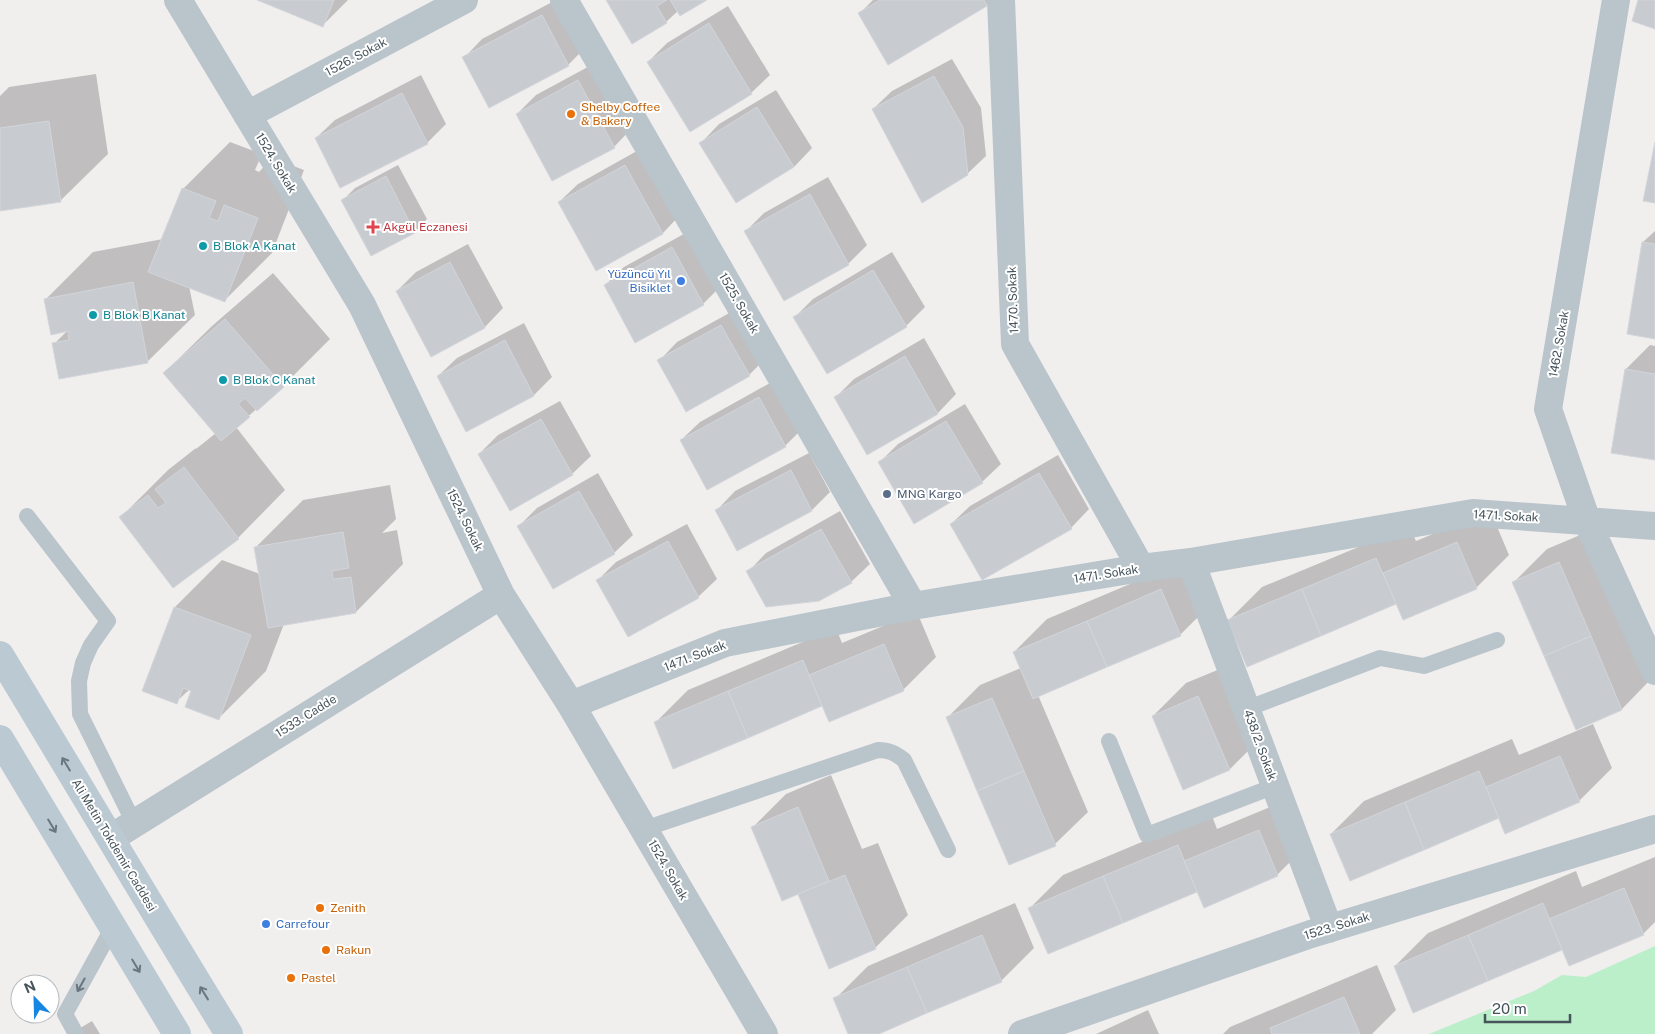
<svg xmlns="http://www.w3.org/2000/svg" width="1655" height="1034" viewBox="0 0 1655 1034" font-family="'Public Sans',sans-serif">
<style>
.green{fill:#bbefca}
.shadow{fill:#0003}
.building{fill:#c8ccd1;stroke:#d2d5da}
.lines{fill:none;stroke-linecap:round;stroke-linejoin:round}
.lane{stroke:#b9c4cb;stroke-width:16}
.street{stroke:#b9c4cb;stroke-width:28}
.secondary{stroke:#bbc9d2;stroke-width:28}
.oneway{stroke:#69777f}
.oneway2{stroke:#68767d}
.food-dot{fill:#e8710a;stroke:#fff;stroke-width:2}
.health-dot{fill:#e0444e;stroke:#fff;stroke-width:2}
.culture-dot{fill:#0f9aa8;stroke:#fff;stroke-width:2}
.shop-dot{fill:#3f7fe0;stroke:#fff;stroke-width:2}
.service-dot{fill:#5c6f8a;stroke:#fff;stroke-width:2}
.labels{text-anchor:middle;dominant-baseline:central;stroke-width:4;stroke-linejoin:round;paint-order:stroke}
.street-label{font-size:12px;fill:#46545c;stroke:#fff}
.food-label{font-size:12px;fill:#c56008;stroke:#fff;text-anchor:start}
.health-label{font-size:12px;fill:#be3a42;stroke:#fff;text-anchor:start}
.culture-label{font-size:12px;fill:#0d838f;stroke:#fff;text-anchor:start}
.shop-label{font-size:12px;fill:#366cbe;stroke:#fff;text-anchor:end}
.service-label{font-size:12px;fill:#4e5e75;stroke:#fff;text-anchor:start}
</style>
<rect width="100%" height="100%" fill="#f1eeee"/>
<path class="green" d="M1655,946V1034H1429L1534,991L1562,975L1586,977Z"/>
<path class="shadow" d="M261,0H348L322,26Z
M556,0L587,46L568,65L490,107L464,58L482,39Z
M607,0H705L678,11L666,22Z
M873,0H991L986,5L859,14Z
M728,6L770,75L751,93L648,62L667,43Z
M952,59L981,108L986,156L967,174L873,109L892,91Z
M597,62L632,128L614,147L517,114L536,95Z
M96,74L108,154L60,201L0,210V96L9,87Z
M421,75L446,124L427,143L341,187L316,138L335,120Z
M776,90L812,148L794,167L701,143L719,124Z
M230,142L262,154L255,170L259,172L272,158L304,170L272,253L225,300L189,286L195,315L147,362L54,344L68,330L46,299L93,252L163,239L183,189Z
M644,147L681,214L663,233L596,269L559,202L578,184Z
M398,165L427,219L415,232L372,254L343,200L355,188Z
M828,177L867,245L848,264L784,300L746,231L764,213Z
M691,230L722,285L703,304L636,341L605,285L624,267Z
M1655,231V337L1643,242Z
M468,244L503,308L485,327L432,355L397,291L416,272Z
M892,252L925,307L906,326L795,317L813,299Z
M273,273L330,339L283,386L236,427L285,490L238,538L174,587L121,517L168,470L196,448V449L216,433L164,373L212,326Z
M740,307L768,356L749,375L659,361L677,342Z
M524,323L552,377L534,395L466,430L438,376L457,358Z
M924,338L956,394L938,413L867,453L836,397L854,379Z
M1650,345L1655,346V458L1626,369Z
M777,379L804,427L785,446L681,440L700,422Z
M560,401L591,456L572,474L479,454L498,435Z
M965,404L1001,464L982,482L880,462L898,444Z
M809,453L830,492L812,510L737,549L717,510L735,491Z
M1058,455L1089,509L1071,528L951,524L970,506Z
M598,473L633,535L614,553L519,526L537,508Z
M390,485L396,519L382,533L397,530L403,564L356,612L284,624L266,671L219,718L193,690L190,689L176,702L144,690L175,607L222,560L260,574L256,547L303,500Z
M1490,510L1509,555L1476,588L1397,603L1248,665L1229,620L1262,587L1409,526L1416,541Z
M840,511L870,564L851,582L748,572L766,553Z
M687,524L717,579L698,597L598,580L616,562Z
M1592,530L1654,676L1622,709L1576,728L1514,582L1547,549Z
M1194,557L1213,602L1180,635L1038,695L1088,812L1055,844L947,718L980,685L1021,668L1014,652L1047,619Z
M917,612L936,657L903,690L823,705L674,767L655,723L688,690L836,628L842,643Z
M1232,664L1263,736L1230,769L1153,716L1186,683Z
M1593,724L1612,768L1579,801L1500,816L1331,834L1364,801L1512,739L1519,755Z
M831,775L862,849L878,843L908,915L875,948L799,893L753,827L786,794Z
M1292,798L1310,842L1277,875L1198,890L1049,953L1030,908L1063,875L1211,813L1217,829Z
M1655,857V922L1643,934L1563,949L1414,1011L1395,966L1428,933L1576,871L1582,887Z
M1015,903L1034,948L1001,981L876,1034H849L835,999L868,966Z
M1377,965L1396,1010L1372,1034H1223L1230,1027Z
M1148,1010L1159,1034H1096Z
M92,1021L100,1034H70Z"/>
<path class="building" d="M257,0H334L323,27Z
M606,0H667L657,6L667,23L632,44Z
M670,0H707L680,16Z
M880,0H984L987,6L888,65L858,13Z
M1638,0H1655V29L1632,21Z
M542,15L569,66L489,108L462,57Z
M709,23L752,94L690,132L647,62Z
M934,76L963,127L968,175L922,203L872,109Z
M578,80L615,148L552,181L516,114Z
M402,93L428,144L340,188L315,138Z
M757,107L794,167L736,203L699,143Z
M49,121L61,202L0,211V128Z
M1655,142V203L1643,201Z
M625,165L663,234L596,271L558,202Z
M386,176L415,233L371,256L341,200Z
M182,188L216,201L209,218L218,221L224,205L258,218L225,302L148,272Z
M810,194L849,265L784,301L744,231Z
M1642,242L1655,244V339L1627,334Z
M672,247L704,305L635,343L604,285Z
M450,262L485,328L431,357L396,291Z
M873,270L907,327L827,374L793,317Z
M133,282L148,363L59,379L52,343L69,340L68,331L51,335L44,299Z
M225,319L284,387L257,411L245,398L238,404L250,417L221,441L163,373Z
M721,325L750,376L686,412L657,360Z
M505,340L534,396L466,432L437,376Z
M905,356L938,414L867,455L834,397Z
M1625,369L1655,374V460L1611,453Z
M759,397L786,447L707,490L680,440Z
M541,419L573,475L510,511L478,454Z
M946,421L983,483L914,524L878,462Z
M184,467L239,539L173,588L119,517L148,495L158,508L166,503L155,489Z
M791,470L812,511L737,551L715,510Z
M1039,473L1072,529L982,580L950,524Z
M579,491L615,554L553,589L517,526Z
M821,529L852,583L819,601L766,607L746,571Z
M343,532L349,568L332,571L333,579L351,577L356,613L268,628L254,547Z
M668,541L699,598L628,637L596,580Z
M1457,542L1477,589L1403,620L1383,573Z
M1376,558L1396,604L1321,636L1302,589Z
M1559,562L1591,636L1544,656L1512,582Z
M1161,589L1181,636L1107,667L1087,621Z
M1302,589L1321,636L1247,667L1227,620Z
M174,607L251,635L219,720L185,707L191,691L183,688L177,704L142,691Z
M1087,621L1107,667L1033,699L1013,652Z
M1591,636L1622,710L1576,730L1544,656Z
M884,644L904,691L829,722L809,675Z
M803,660L822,706L748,738L728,691Z
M728,691L748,738L673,769L654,722Z
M1198,696L1230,770L1183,790L1152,716Z
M992,698L1024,771L977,791L946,717Z
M1560,756L1580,802L1505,834L1486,787Z
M1024,771L1056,846L1009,865L977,791Z
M1479,771L1499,818L1424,850L1405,802Z
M1405,802L1424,850L1350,881L1330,834Z
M798,807L829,881L782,901L751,827Z
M1259,830L1278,876L1204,908L1184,861Z
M1178,845L1197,892L1123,923L1103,876Z
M845,875L876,949L829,969L798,894Z
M1103,876L1123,923L1048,954L1028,908Z
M1624,888L1644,935L1569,966L1549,919Z
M1543,903L1562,950L1488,981L1468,935Z
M982,935L1002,982L927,1013L907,967Z
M1468,935L1488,981L1413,1013L1394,966Z
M907,967L927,1013L879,1034H848L833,998Z
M1344,997L1360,1034H1272L1270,1028Z"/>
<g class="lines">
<path class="lane" d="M27,516L108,621L91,645L83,663L79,681L80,714L134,823
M1246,709L1380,658L1424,666L1497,640
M1109,741L1147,835L1275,786
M644,829L878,750C889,750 895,753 904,760L948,850
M76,1034L65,1014L113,927"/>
<path class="street" d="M178,0L362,305L501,595L571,705L764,1034
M564,0L913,606
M1001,0L1015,344L1141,568
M1616,0L1548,409L1587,521L1655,671
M247,115L464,0
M1191,562L1329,929
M571,705L725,643L913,606L1141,568L1191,562L1473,513L1655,526
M111,838L501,595
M1022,1034L1311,934L1655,829"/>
<path class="secondary" d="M0,655C77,782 152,909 229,1034
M0,739L177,1034"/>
</g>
<defs><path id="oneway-shaft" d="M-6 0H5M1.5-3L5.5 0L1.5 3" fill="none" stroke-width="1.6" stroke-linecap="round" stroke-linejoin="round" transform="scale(1.25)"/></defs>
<g class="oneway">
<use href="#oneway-shaft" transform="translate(66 764) rotate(-121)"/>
<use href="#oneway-shaft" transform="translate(52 826) rotate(59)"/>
<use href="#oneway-shaft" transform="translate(136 966) rotate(59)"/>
<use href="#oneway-shaft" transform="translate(204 993) rotate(-122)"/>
</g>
<use class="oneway2" href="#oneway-shaft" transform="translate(81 985) rotate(119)"/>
<g class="food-dot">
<circle cx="571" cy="114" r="5"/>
<circle cx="320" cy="908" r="5"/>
<circle cx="326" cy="950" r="5"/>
<circle cx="291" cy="978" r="5"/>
</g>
<path class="health-dot" d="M370.5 219.5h5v5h5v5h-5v5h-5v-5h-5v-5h5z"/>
<g class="culture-dot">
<circle cx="203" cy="246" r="5"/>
<circle cx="93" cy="315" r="5"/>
<circle cx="223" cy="380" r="5"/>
</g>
<g class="shop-dot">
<circle cx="681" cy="281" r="5"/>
<circle cx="266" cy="924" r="5"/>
</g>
<circle class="service-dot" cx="887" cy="494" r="5"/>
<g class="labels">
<g class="street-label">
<text transform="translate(356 57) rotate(-28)">1526. Sokak</text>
<text transform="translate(276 163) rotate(59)">1524. Sokak</text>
<text transform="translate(1013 300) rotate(-92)">1470. Sokak</text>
<text transform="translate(739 303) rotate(60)">1525. Sokak</text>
<text transform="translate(1559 344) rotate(-80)">1462. Sokak</text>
<text transform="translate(1506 516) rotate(3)">1471. Sokak</text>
<text transform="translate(465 520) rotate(64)">1524. Sokak</text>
<text transform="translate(1106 574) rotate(-9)">1471. Sokak</text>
<text transform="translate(695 656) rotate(-21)">1471. Sokak</text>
<text transform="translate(306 716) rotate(-32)">1533. Cadde</text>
<text transform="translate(1260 745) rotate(70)">438/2. Sokak</text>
<text transform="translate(114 845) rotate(59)">Ali Metin Tokdemir Caddesi</text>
<text transform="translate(668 870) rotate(60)">1524. Sokak</text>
<text transform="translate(1337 926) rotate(-17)">1523. Sokak</text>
</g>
<g class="food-label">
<text x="581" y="107">Shelby Coffee<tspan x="581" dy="14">&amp; Bakery</tspan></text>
<text x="330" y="908">Zenith</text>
<text x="336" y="950">Rakun</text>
<text x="301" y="978">Pastel</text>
</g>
<g class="health-label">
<text x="383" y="227">Akgül Eczanesi</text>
</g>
<g class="culture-label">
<text x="213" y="246">B Blok A Kanat</text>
<text x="103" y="315">B Blok B Kanat</text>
<text x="233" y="380">B Blok C Kanat</text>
</g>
<g class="shop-label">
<text x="671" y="274">Yüzüncü Yıl<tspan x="671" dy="14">Bisiklet</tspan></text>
<text x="276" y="924" text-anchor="start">Carrefour</text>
</g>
<g class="service-label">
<text x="897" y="494">MNG Kargo</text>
</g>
</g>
<g transform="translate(35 999) rotate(337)"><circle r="24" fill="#ffffff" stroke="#b5bbbe"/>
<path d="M0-4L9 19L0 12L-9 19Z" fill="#1785e2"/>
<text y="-8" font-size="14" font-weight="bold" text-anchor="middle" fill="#46545c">N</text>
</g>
<path d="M1485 1014v8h85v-8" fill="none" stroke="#46545c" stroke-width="2.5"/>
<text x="1492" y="1014" font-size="15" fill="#46545c" stroke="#ffffff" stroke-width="4" paint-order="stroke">20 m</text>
</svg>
